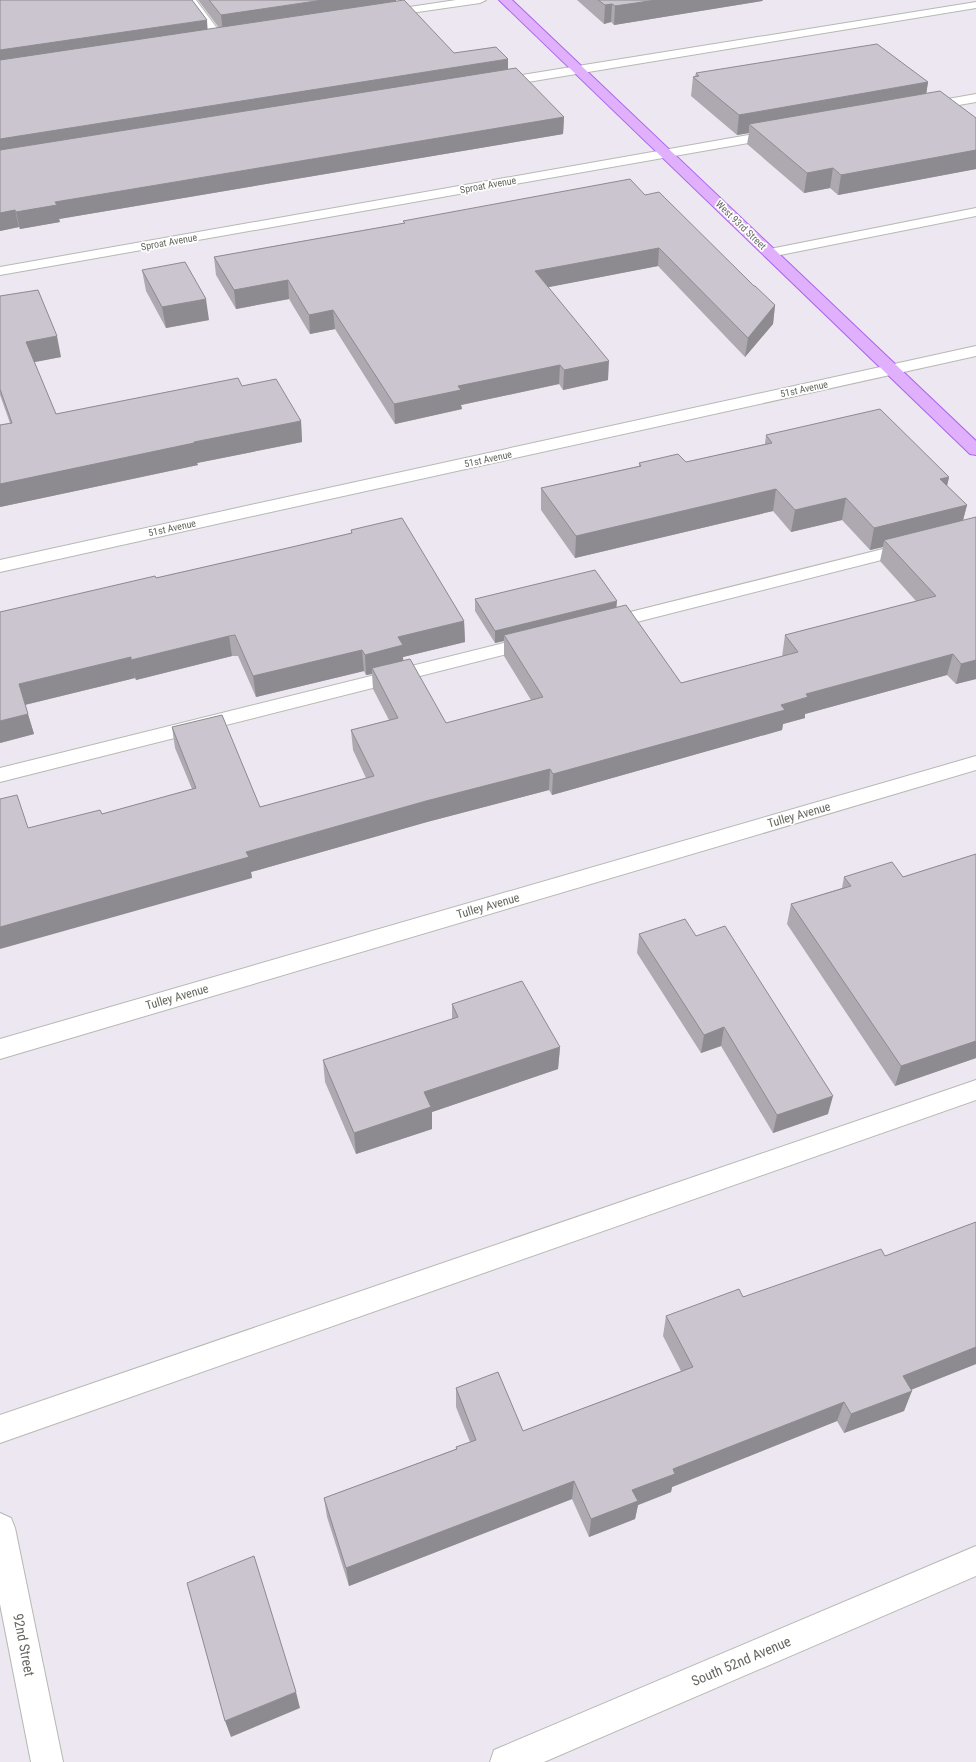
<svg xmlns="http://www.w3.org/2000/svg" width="976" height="1762" viewBox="0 0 976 1762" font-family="'Roboto Condensed',sans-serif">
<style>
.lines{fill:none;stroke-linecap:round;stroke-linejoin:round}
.minor-casing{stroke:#b6b9b2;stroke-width:2}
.major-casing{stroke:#ac64ed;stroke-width:2}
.minor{fill:#fff;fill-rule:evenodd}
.major{fill:#e1b0fc;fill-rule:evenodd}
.wall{fill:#aea9b1}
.shaded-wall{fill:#8d8a90}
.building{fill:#cac5ce;stroke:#8d8a90}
.labels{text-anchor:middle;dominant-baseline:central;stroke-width:3.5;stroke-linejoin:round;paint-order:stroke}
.far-street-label{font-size:10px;fill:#64675f;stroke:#fff}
.street-label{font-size:12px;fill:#64675f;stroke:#fff}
.near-street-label{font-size:14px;fill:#64675f;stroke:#fff}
</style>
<rect width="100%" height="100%" fill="#ece7f0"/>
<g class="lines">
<defs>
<path id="minor" d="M184,0H196L225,39L223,42H215Z
M456,0H486L480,3L383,17L379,16L377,14L379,12L383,11Z
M976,2V8L497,87L493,86L491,83L493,80L497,79Z
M976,94V102L925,111L920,110L919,107L920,104L925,103Z
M777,130L782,131L784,134L782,137L0,275V267Z
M976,208V216L770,257L765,256L763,253L765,250L770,249Z
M976,346V356L0,572V560Z
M911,542L917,543L920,547L917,551L605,630L598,628L596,624L598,620Z
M532,636L539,638L542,642L539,646L0,782V768Z
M976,756V770L0,1059V1039Z
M976,1080V1100L0,1443V1415Z
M0,1513L11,1518L15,1528L63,1762H31L0,1604Z
M976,1546V1576L544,1762H490L494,1750Z"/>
<path id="major" d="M499,0H512L976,441V455L970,454Z"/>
</defs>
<use href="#minor" class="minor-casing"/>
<use href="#major" class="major-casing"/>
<use href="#minor" class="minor"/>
<use href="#major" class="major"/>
</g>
<path class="wall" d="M0,0L208,30L219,28L198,0H396V2L454,53L508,69L564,117L563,134L59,219L60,222L20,229L19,227L0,231Z
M577,0H763L762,1L614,25L611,22L604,24Z
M696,73L928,82L926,94L976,118V169L838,195L830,188L804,193L747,144L749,133L737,135L691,96L693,77L695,76Z
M645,195L775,305L773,324L745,357L658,266L548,287L608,380L563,390L559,384L461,405L462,409L395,424L335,329L310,334L289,299L236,309L216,275L214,257L404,223L403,221Z
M142,270L209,320L166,328L146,291Z
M0,296L61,357L34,362L56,414L242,386L301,421L302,442L197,463L198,465L0,507V425L10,423L0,395Z
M766,435L949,477L947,486L967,505L963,521L976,517V679L956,684L947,675L805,714V718L783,724L782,730L552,795L549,790L427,822L251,872L252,878L28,828L102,814L192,789L175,748L172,727L260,807L366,778L353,750L351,730L389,720L373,689L372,674L366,675L364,671L256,697L238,656H232L136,680L135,678L25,705L34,734L0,743V612L156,578L292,547L351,533V530L464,621L465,642L403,657V661L446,723L531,700L504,656V641L495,643L475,611V599L616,607L681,683L782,657L785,635L916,601L880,561L883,547L870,550L842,520L791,532L773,511L575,558L541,510V488L639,466V463L686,462L765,444Z
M976,854V1058L895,1086L787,924L791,904L842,888L844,877H903Z
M639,934L696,936L828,1114L773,1133L721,1046L701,1053L637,953Z
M452,1004L560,1047L558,1069L432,1112V1129L356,1154L325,1082L323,1060L452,1019Z
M976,1222V1364L911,1390L904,1411L844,1433L837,1421L672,1487L671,1492L638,1505L635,1519L589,1537L572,1499L349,1586L327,1517L324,1498L456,1449V1447L470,1442L456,1407V1388L523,1431L681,1371L663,1336L666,1316L743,1297L885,1256Z"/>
<path class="shaded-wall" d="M323,0H396V8L223,33L221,15Z
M656,0H763L762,1L614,25L615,6Z
M612,4L611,22L604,24L605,5Z
M207,20L208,36L0,66V50Z
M508,59V75L0,156V139Z
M928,82L925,102L749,124V133L737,135L739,115Z
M564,117L563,134L59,219L60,222L20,229L16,212L55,202Z
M976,150V169L838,195L841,175Z
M833,168L830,188L804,193L807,173Z
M15,210L19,227L0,231V213Z
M659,248L658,266L534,290L535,271Z
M288,280L289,299L236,309L234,290Z
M206,299L209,320L166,328L162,307Z
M775,305L773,324L745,357L748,338Z
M333,310L335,329L310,334L309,315Z
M57,336L61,357L30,363L26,342Z
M609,361L608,380L563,390L564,370Z
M560,365L559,384L461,405L462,409L395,424L394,404L458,386Z
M301,421L302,442L197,463L198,465L0,507V484L194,442Z
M949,477L944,499L940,479Z
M776,489L773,511L575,558L576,536Z
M846,498L842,520L791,532L795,510Z
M967,505L961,527L884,540L883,547L870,550L874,528Z
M617,601L616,613L504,635V641L495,643V631Z
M464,621L465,642L403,657L404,666L372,668V674L366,675L365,655L398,637Z
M229,636L232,656L136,680L131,660Z
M362,650L364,671L256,697L253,676Z
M953,654L947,675L805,714V718L783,724L782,730L552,795L553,774L781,705L806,694Z
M131,657L135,678L24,705L19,684Z
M976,660V679L956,684L961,664Z
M28,714L34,734L0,743V721Z
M550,769L549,790L427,822L251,872L252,878L0,949V927L246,852L426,801Z
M724,1027L721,1046L701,1053L704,1035Z
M976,1041V1058L895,1086L901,1066Z
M560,1047L558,1069L432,1112V1129L356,1154L354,1133L424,1092Z
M833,1096L828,1114L773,1133L777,1115Z
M976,1347V1364L895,1396L903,1376Z
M912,1391L904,1411L844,1433L851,1414Z
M844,1402L837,1421L672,1487L671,1492L638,1505L635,1519L589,1537L591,1519L632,1490L673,1469Z
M574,1481L572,1499L349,1586L346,1568Z
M296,1692L300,1708L231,1737L225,1721Z"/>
<path class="building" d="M0,0H192L207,20L0,50Z
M209,0H323L221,15Z
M404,0L454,53L496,47L508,59L0,139V60Z
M598,0H656L615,6L612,4L605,5Z
M877,44L928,82L739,115L693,77L699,76L696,73Z
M516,68L564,117L55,202L57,205L16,212L15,210L0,213V150Z
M940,91L976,118V150L841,175L833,168L807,173L749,124Z
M630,179L645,195L659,192L754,286H755L775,305L748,338L659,248L535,271L609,361L564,370L560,365L458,386L461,390L394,404L333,310L309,315L288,280L234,290L214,257L405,223L403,221Z
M185,262L206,299L162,307L142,270Z
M38,290L57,336L26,342L56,414L238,378L242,386L276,379L301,421L194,442V443L0,484V425L12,423L0,389V296Z
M880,409L949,477L940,479L967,505L874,528L846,498L795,510L776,489L576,536L541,488L641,466L639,463L678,454L686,462L772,443L766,435Z
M976,517V660L961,664L953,654L806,694L808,697L781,705L785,710L553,774L550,769L426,801L246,852L249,857L0,927V799L17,795L28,828L100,810L102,814L196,788L172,727L222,715L260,807L374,776L351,730L398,718L372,668L410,659L446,723L543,697L504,635L626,605L681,683L798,652L785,635L936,596L884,540Z
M402,518L464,621L398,637L403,645L365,655L362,650L253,676L235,635L229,636L131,660V657L19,684L28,714L0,721V612L155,576L156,578L292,547L352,533L351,530Z
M595,570L617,601L495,631L475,599Z
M976,854V1041L901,1066L791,904L851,886L844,877L892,862L903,877Z
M685,919L696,936L725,926L833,1096L777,1115L724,1027L704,1035L639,934Z
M522,981L560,1047L424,1092L431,1107L354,1133L323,1060L458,1017L452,1004Z
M976,1222V1347L903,1376L912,1391L851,1414L844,1402L673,1469L675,1474L632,1490L638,1501L591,1519L574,1481L346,1568L324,1498L457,1449L456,1447L476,1440L456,1388L498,1372L523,1431L693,1367L666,1316L739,1289L743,1297L881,1249L885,1256Z
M254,1556L296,1692L225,1721L187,1583Z"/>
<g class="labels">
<g class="far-street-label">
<text transform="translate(488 185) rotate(-10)">Sproat Avenue</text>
<text transform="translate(741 225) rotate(44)">West 93rd Street</text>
<text transform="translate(169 242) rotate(-10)">Sproat Avenue</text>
<text transform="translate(804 389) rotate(-12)">51st Avenue</text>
<text transform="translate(488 459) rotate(-12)">51st Avenue</text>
<text transform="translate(172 528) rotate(-12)">51st Avenue</text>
</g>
<g class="street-label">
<text transform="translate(799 815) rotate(-16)">Tulley Avenue</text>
<text transform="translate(488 906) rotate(-16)">Tulley Avenue</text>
<text transform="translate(177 997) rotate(-16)">Tulley Avenue</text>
</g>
<g class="near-street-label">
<text transform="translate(24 1645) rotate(79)">92nd Street</text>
<text transform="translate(741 1661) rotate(-23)">South 52nd Avenue</text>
</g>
</g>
</svg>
